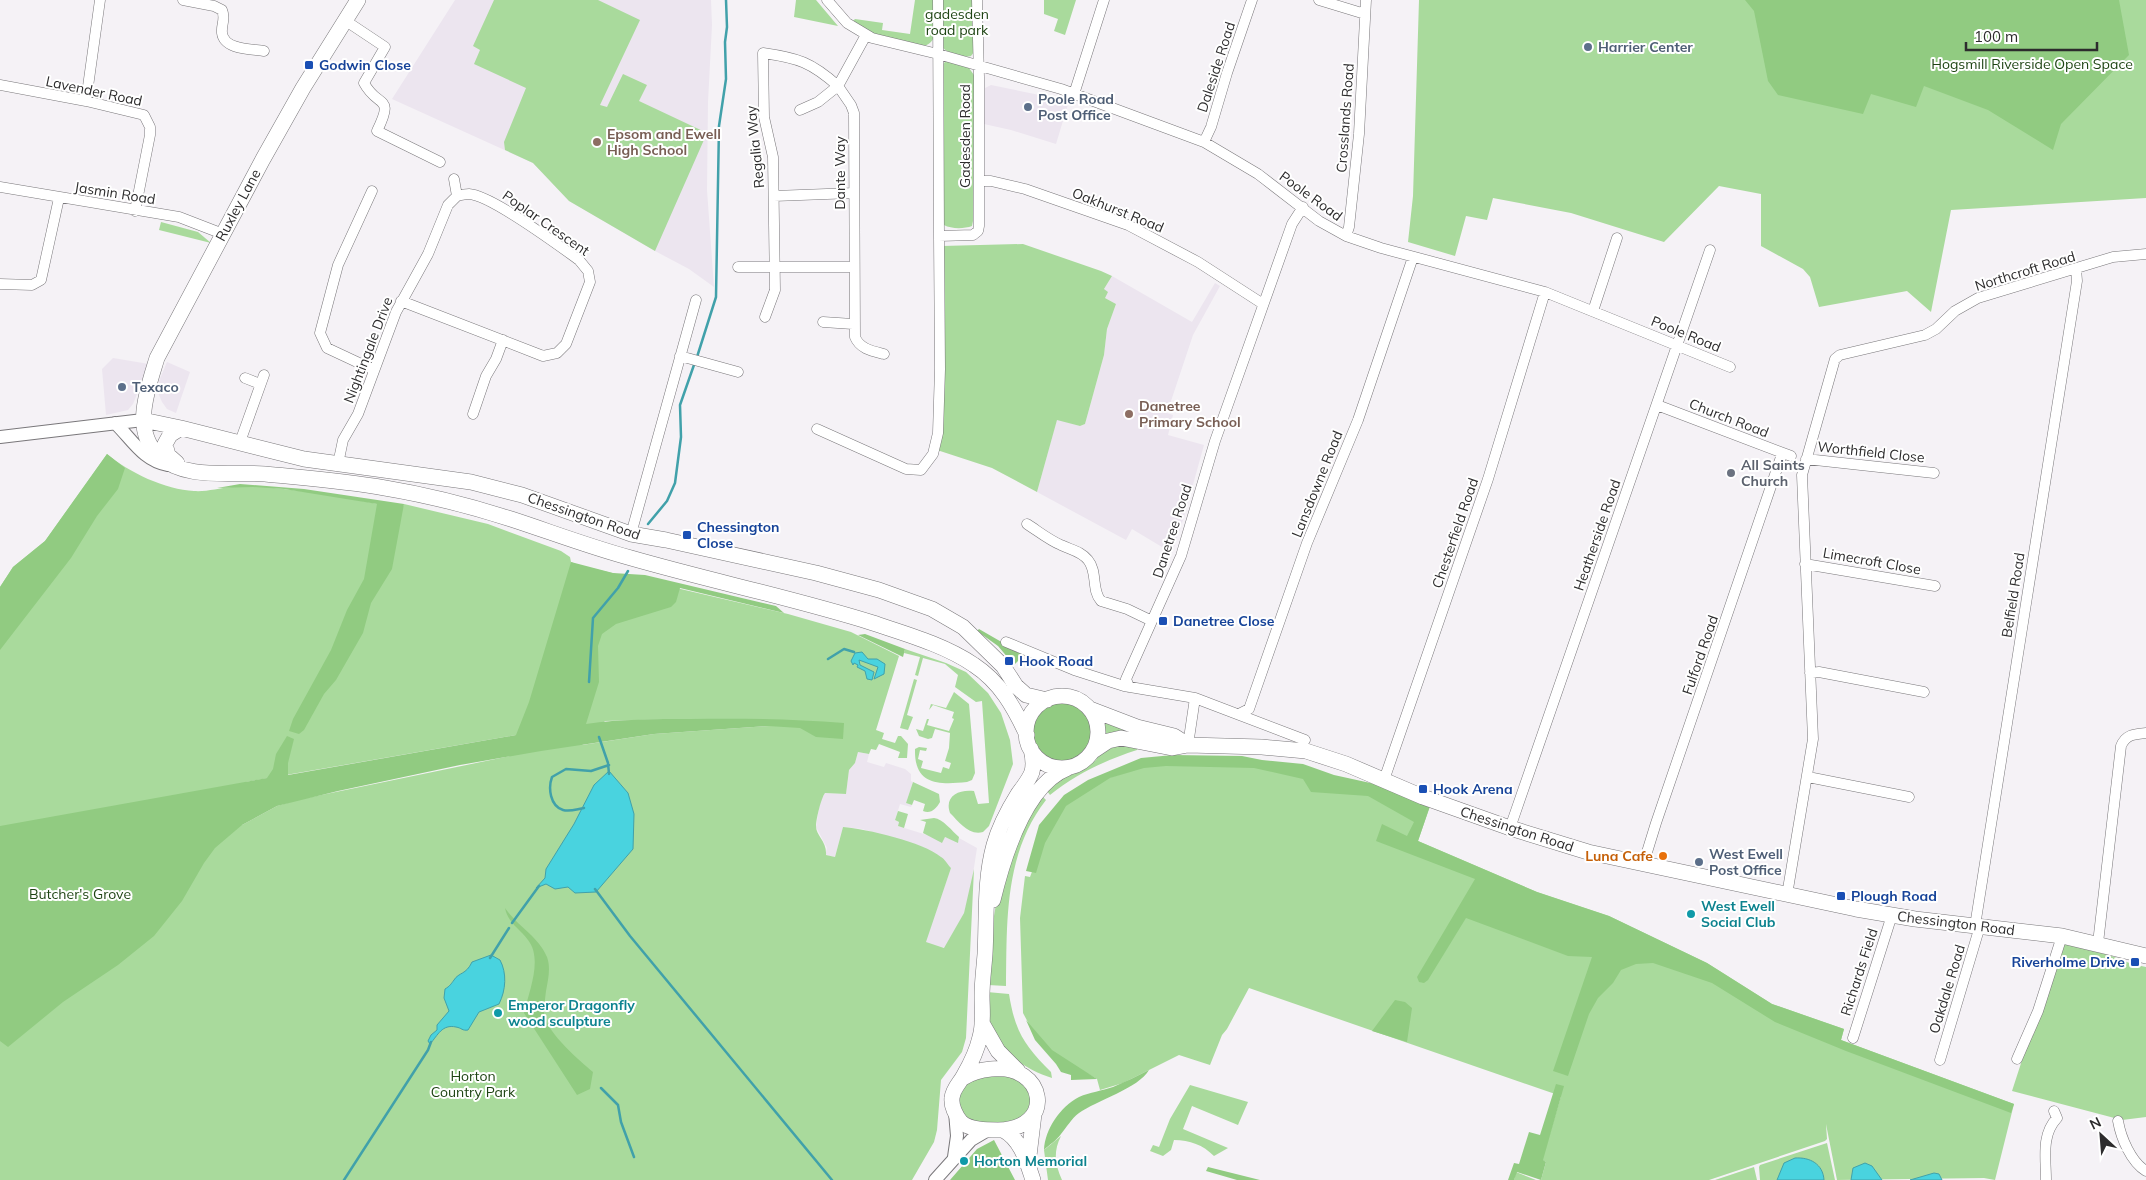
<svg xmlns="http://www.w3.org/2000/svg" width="2146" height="1180" viewBox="0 0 2146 1180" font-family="Mulish,sans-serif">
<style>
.built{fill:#ece5ef}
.green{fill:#a9da9c;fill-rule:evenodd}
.forest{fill:#91cb81}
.water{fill:#49d3df;stroke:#41a1aa}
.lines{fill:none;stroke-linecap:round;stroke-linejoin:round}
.stream{stroke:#41a1aa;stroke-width:2.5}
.minor-casing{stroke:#79777a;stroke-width:11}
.tertiary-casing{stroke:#79777a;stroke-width:14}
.secondary-casing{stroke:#79777a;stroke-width:16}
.minor{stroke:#fff;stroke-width:10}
.tertiary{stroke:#fff;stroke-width:12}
.secondary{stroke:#fff;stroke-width:15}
.service-dot{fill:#5c6f8a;stroke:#fff;stroke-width:2}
.transit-dot{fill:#1a4fb4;stroke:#fff;stroke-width:2}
.education-dot{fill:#8d6e63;stroke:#fff;stroke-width:2}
.worship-dot{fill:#6b7280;stroke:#fff;stroke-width:2}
.food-dot{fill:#e8710a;stroke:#fff;stroke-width:2}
.culture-dot{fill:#0f9aa8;stroke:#fff;stroke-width:2}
.labels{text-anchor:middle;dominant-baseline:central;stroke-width:4;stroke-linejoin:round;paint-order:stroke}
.park-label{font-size:14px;fill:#1e4413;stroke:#fff}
.service-label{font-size:14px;font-weight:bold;fill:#4e5e75;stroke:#fff;text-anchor:start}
.transit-label{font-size:14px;font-weight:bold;fill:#164399;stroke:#fff;text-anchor:start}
.street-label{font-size:14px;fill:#2d2c2d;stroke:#fff}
.education-label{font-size:14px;font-weight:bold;fill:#785e54;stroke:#fff;text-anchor:start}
.worship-label{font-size:14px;font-weight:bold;fill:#5b616d;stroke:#fff;text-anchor:start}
.food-label{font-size:14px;font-weight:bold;fill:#c56008;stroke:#fff;text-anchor:end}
.culture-label{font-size:14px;font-weight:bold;fill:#0d838f;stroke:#fff;text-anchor:start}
</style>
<rect width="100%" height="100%" fill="#f5f2f6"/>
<path class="built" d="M455,0H711L712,25L708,102L707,190L714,287L689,269L655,251L569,201L533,163L392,99Z
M991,85L1069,101L1056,144L1011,130L984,124L985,88Z
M1112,276L1192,322L1215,283L1220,286L1193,335L1167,413L1173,415L1168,435L1204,445L1184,517L1172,553L1132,529L1126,540L1037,492L1057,419L1080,426L1085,424L1104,355L1107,329L1116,304L1105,298L1104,289Z
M113,358L149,364L133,404L128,410L106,415L102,369Z
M167,362L190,372L176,413L167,409L162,402L156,388Z
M858,752L869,754L867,762L884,767L886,763L905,769L911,774V781L913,782L906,803L912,805L911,807L900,804L895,820L899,822L898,826L927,835L942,842L944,837L959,841V838L977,848L971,887L964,913L945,948L925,943L951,868L922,847L862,829L843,827L835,857L825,855L827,848L816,827L820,801L825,793L846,794L849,770L855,763Z"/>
<path class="green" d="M494,0H598L640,20L600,105L607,107L623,74L647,85L639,101L707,133L655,251L569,201L533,163L505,150L504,142L526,88L474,64L480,50L473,46Z
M796,0H816L838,26L794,17Z
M915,0H934V36C933,42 928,45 922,47L875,36L853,21L855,19L883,23L882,30L910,34Z
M941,0H974V52L971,56C963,58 949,54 943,48Z
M1044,0H1076L1065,35L1054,31L1058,19L1044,14Z
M1419,0H2146V198L1951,210L1931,312L1907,291L1819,307L1810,277L1803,269L1761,246V194L1719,186L1664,242L1571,213L1493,198L1487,220L1466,216L1455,256L1408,242L1413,196Z
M945,62H949L969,68L974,75L973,221L972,226C964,229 951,229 944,225L941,66Z
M161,222L198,232L211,243L159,230Z
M1023,244L1101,271L1112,276L1104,289L1108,292L1105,298L1116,304L1107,329L1104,355L1085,424L1080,426L1057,420L1037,492L992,468L937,450L942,246Z
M107,454C128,472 166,490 194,491C206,492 219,488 232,487C245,485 261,486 274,488C317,492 360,500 402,509L404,504L488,524L561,551L570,557L571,562L578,565L788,614L851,632L899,656L876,730L884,733L882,739L895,743L898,736H901L908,744L907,758H898L900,752L879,744L876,750L871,749L869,754L858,752L855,763L849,770L846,794L825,793C821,798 816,820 816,826C816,836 827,841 826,855L835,857L843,827C867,829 923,842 941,857C944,858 948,865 951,868L926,942L944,948L964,913L974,869L966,1038L962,1052L941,1080L937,1130L934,1142L912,1180H0V587L13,567L45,541ZM672,719H685L768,726L654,734L582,745L605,721ZM516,735L510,756L297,800L277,806L242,825L246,782Z
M905,649L946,663L966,672L988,693L1001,713L1010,740L1013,764L989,826L983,832C969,836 959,822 950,813C944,796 959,789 974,791L978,804L989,803L982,701L976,702L955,687L958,675L945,664L923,658L918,676L915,675L920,657L904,653Z
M914,679L917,680L907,715L913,717L908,730L900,728Z
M954,692L969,704L975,773L972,780L967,782C938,785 914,785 915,749L919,747L927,748L926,751L920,750L918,759L923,761L921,768L941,773L943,767L949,769L951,763L945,761L949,748L950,733L935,729L932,738L928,739L919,736L916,729L923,731L927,719H929L927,725L949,731L954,719L952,718L954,712L933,705L929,710L931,704L946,708Z
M1103,720L1132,729L1130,735L1105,736Z
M1116,743L1138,747L1137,750C1106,760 1076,774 1050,795L1047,791L1061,779L1088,766L1096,760L1099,754Z
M1247,760L1430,806L1418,841L1537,892L1609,916L1707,963L1772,1004L1844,1029L1841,1040L2014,1104L1995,1180L1984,1178L1837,1180L1826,1124L1827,1139L1825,1141L1709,1180H1541L1546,1162L1542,1160L1561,1096L1249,988L1227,1029L1222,1035L1210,1065L1179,1055L1123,1083L1100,1090L1097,1079L1050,1052L1031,1028L1023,1013L1020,918L1025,876L1030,877L1045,837L1065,806L1102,780L1150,765Z
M913,782L939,794L940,802C936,809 931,814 923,811L925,804L914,800L912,805L906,803Z
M1042,796L1046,800C1004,854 1007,921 1006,986L988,985C989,944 996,884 1012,845C1019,828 1032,812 1042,796Z
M898,811L908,814L904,828L898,826L899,822L895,820Z
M934,818C943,819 952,831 959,837L958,843L945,837L942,843L923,833L926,822L920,820Z
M2060,943L2109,955L2132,964L2146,967V1117L2122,1120L2012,1091Z
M987,992L1009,994C1015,1032 1025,1046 1051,1072L1052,1078C1022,1068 998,1051 988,1020C986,1012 987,1001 987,992Z
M977,1076L1020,1077L1033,1100C1031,1104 1029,1111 1026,1114C1015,1125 978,1127 965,1117C958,1110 959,1099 960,1090Z
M1190,1085L1248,1102L1238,1125L1192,1106L1183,1129L1228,1148L1214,1156C1203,1145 1190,1140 1174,1140L1171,1150L1163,1156L1150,1151L1153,1145L1159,1147L1170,1119Z
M1061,1136C1053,1152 1055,1164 1062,1180H1048L1044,1150Z
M1827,1143L1835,1180H1760L1759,1167L1760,1165Z
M1754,1167L1757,1180H1715Z
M1516,1172L1536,1180H1514Z"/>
<path class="forest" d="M1745,0H2119L2129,55L2061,124L2053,150L1988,110L1924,86L1916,107L1871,94L1863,114L1778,95L1768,81L1754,11Z
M107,454L125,468L118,489L97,516L71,558L0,650V587L13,567L45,541Z
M240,484L304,489L404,504L392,569L371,603L363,633L336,680L324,694L304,730L299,734L289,731L293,719L331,650L347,610L364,579L377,504L284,489L253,487L217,488Z
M571,562L613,573L645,575L776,606L784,613L680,588L676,602L671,607L616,624L602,634L598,646L599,682L586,724C621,719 655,719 690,719C742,718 792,719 844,723L843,739L816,737L800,728L768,726L654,734L541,751L460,765L338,791L277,806L242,825L215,848L204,863L182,901L154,936L118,965L63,1002L8,1047L0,1041V826L267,778L273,769L276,754L287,736L294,739L288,763V775L516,735L529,702Z
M979,629L1024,655L1014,665L998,646L977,631Z
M865,634L905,649L903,657L858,635Z
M1033 732a29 29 0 1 1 58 0a29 29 0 1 1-58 0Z
M1173,755L1242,756L1262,760L1303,764L1334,775L1375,784L1430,806L1418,841L1537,892L1609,916L1707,963L1772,1004L1844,1029L1841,1040L2014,1104L2011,1113L1846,1051L1775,1022L1712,983L1653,963L1636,964L1621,970L1613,983L1598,998L1589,1014L1568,1076L1553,1071L1592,957L1568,956L1466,918L1428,980L1424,983L1419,982L1417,977L1475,879L1376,841L1382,824L1407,836L1414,822L1368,796L1311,792L1303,779L1254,768L1166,766L1144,768L1110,778L1066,806L1045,843L1036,873L1026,871L1039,825L1064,795L1088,780L1141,758Z
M505,908C518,927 538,936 547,957C551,968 548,980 546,991C545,999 544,1007 544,1014C547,1033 579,1060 593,1072L590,1089L577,1095L524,1013C529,991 543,959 528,940C519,928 508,923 505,908Z
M1395,1000L1405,1002L1412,1008L1407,1042L1372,1031Z
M1026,1020L1052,1050L1097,1079L1071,1080V1075L1061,1072L1056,1064L1035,1040Z
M1149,1070C1139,1088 1096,1101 1079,1113C1071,1119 1067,1127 1061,1134C1057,1140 1049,1145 1044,1150C1045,1129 1060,1107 1079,1097C1090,1092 1102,1091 1113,1087C1125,1082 1137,1076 1149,1070Z
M1556,1084L1564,1086L1543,1160L1546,1162L1541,1180L1517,1172L1514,1180H1508L1514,1163L1519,1164L1529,1132L1540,1135Z
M994,1140L1015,1180H950L977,1149Z
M1208,1167L1260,1180H1237L1206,1171Z"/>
<path class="water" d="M862,652L868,659H877L885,664L884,674L874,679L878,667L859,660L860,665L874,672L872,680L867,679L865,671L857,667L858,665L854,663L853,665L851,661L855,653Z
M609,771L628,793L634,814L633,849L596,892L575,893L568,887L555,889L546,884L536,888L545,878L546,869L574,824L594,785Z
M491,955L500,960C507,973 506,990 499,1004L479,1012L468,1030C462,1031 462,1028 456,1027C442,1024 438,1035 430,1044L428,1041L431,1035L437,1030V1025L449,1011L444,998L445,989C450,986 451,984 454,980C459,972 466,975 472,962Z
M1795,1158C1810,1157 1823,1164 1824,1180H1777L1784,1163Z
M1865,1163L1872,1166L1882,1180H1851L1853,1168Z
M1934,1173L1939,1174L1942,1180H1910Z"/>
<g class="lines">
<path class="stream" d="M697,357L716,297L719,126L726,79L725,42L727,27L726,0
M648,524L667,501L675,483L681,437L680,405L695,362
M828,659L844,649L854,652
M589,682L593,618L618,588L628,571
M599,737L608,763L609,774
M584,808C577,809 570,812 563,810C550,806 548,788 552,777L566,769L591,771L609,765
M595,889L630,936L832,1180
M512,923L539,886
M490,958L509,928
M601,1088L618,1105L621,1122L634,1157
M344,1180L428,1050L431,1042"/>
<defs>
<path id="minor" d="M183,0L214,6L222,10C226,19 221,24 222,33C224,50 252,49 264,51
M827,0L847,23L872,38L938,54L1061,89L1204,142L1258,174L1319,221L1346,236L1381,248L1545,292L1730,367
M938,0L939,236L973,235L978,231L979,226V77L977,0
M1319,0L1365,14
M346,21L385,47L364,83C378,109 395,94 377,131L440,162
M866,35L838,86L851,105L854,113L855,337C860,349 872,351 884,354
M0,85L86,101L144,115L150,127V135L135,211
M1074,94L1104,0
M86,101L100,0
M1204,142L1211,127L1227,73L1252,0
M454,179L457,196
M979,181H991L1025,189L1128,225L1198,262L1263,304
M0,187L179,217L223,234
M372,191L338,265L320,333L327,348L374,370
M774,196L853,193
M1346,236L1349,227L1359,134L1366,0
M738,267H853
M0,284L32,285L41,280L59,198
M401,301L543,356L557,353L566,344L590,282L588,271L579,260C558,245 491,195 469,194C465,194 461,195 457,196
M1593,311L1617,238
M765,317L775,290L773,157L764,117L763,53C798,58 811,62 838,86L818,102L800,110
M823,322L853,324
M680,356L738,372
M245,378L260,384
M1657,405L1791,456
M473,414L486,376L496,359L503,340
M817,429L906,469L921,470L933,454L938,433L940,369L939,236
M240,442L264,375
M1806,459L1934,473
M338,464L343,440L358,414L396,312L428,254L448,205L457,196
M1027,524C1038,531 1049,540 1061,545C1071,550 1081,551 1088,560C1098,572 1091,590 1101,601L1127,609L1152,621
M631,534L696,300
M1805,564L1935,586
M1006,642L1074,670L1124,686L1195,698L1305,740
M1810,673L1819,672L1924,692
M1129,687L1126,679L1181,556L1215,441L1292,224L1303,207
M1239,714L1249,709L1307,543L1358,420L1413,257
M1188,745L1195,698
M1808,777L1909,797
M1384,780L1488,479L1545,292
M1510,828L1710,250
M1643,865L1656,823L1782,454
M1787,895L1813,739L1802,475L1835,359L1840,355L1925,335L1936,329L1955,311L1978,298L2113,257L2146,254
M1975,926L2077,281L2076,269
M2098,943L2121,746C2126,734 2135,734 2146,733
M1853,1038L1892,915
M2017,1059L2038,1011L2062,936
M1940,1060L1980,926
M2118,1121C2121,1138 2131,1162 2146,1171
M2046,1180C2046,1158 2041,1135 2057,1118L2054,1111"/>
<path id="tertiary" d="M115,423C131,438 143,461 168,465
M0,437L143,420
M954,1157L957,1136L955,1112
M935,1180L971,1140L988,1130"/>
<path id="secondary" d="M358,0L303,88L263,159L157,358C148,388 131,431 159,456C186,481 232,471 265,474C305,478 345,481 385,488C427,495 470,506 511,519C551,532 590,547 631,558C711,581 793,598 873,623C906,634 945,645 974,665C1000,682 1014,707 1027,735
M143,420L181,428L304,459L471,482L522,495L631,534L666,540L816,573L879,590L932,609L963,627L1003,666L1016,686L1026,695L1047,700
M177,463L168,455L165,444L170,435L181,428
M1026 732a36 36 0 1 1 72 0a36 36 0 1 1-72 0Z
M1090,709L1137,727L1174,736L1188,745
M1093,751L1108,741L1121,738L1172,748L1188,745L1262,747L1306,751L1346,764L1423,797L1510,828L1588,852L1856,909L1915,919L2062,936L2146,956
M993,900C1003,859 1024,785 1068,768
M982,1023L998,1051L1018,1071
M963,1078C972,1072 981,1070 991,1069C1046,1063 1057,1129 998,1130C986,1130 970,1130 961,1122C956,1116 951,1106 952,1098C953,1088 960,1083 964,1075C971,1063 977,1050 980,1037C984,1023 982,1009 982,996C982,982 984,968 985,954C987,918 984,881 994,845C999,827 1008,810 1018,794C1023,787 1029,780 1032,772C1034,764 1033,757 1031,749
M1003,1130C1021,1139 1027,1162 1033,1180
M1028,1164L1034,1114"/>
</defs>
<use href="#minor" class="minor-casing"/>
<use href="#tertiary" class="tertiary-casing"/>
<use href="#secondary" class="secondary-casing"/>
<use href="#minor" class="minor"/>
<use href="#tertiary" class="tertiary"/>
<use href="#secondary" class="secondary"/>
</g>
<g class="service-dot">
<circle cx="1588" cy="47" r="5"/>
<circle cx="1028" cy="107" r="5"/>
<circle cx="122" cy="387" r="5"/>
<circle cx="1699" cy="862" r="5"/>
</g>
<g class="transit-dot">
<rect x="304" y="60" width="10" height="10" rx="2.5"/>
<rect x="682" y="530" width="10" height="10" rx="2.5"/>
<rect x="1158" y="616" width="10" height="10" rx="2.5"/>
<rect x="1004" y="656" width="10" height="10" rx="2.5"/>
<rect x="1418" y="784" width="10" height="10" rx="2.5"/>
<rect x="1836" y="891" width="10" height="10" rx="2.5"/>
<rect x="2130" y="957" width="10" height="10" rx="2.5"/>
</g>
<g class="education-dot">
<circle cx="597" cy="142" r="5"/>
<circle cx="1129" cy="414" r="5"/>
</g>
<circle class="worship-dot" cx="1731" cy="473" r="5"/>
<circle class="food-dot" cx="1663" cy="856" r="5"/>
<g class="culture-dot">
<circle cx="1691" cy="914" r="5"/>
<circle cx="498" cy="1013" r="5"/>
<circle cx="964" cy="1161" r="5"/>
</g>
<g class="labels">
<g class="park-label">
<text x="957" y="14">gadesden<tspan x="957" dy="16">road park</tspan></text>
<text x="2032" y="64">Hogsmill Riverside Open Space</text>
<text x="80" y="894">Butcher's Grove</text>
<text x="473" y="1076">Horton<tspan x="473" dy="16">Country Park</tspan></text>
</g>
<g class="service-label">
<text x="1598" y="47">Harrier Center</text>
<text x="1038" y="99">Poole Road<tspan x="1038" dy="16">Post Office</tspan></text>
<text x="132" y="387">Texaco</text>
<text x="1709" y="854">West Ewell<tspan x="1709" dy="16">Post Office</tspan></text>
</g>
<g class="transit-label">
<text x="319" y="65">Godwin Close</text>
<text x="697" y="527">Chessington<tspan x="697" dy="16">Close</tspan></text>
<text x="1173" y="621">Danetree Close</text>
<text x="1019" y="661">Hook Road</text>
<text x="1433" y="789">Hook Arena</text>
<text x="1851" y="896">Plough Road</text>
<text x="2125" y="962" text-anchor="end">Riverholme Drive</text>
</g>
<g class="street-label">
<text transform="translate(1216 67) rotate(-72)">Daleside Road</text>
<text transform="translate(94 91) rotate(12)">Lavender Road</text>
<text transform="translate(1345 118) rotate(-86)">Crosslands Road</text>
<text transform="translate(965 136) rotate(-90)">Gadesden Road</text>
<text transform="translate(755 147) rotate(-96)">Regalia Way</text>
<text transform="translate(840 173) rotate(-90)">Dante Way</text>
<text transform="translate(115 193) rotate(9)">Jasmin Road</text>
<text transform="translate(1311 196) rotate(36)">Poole Road</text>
<text transform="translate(238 205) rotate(-62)">Ruxley Lane</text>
<text transform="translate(1118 210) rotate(22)">Oakhurst Road</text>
<text transform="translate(546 223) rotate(35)">Poplar Crescent</text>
<text transform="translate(2025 271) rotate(-17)">Northcroft Road</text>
<text transform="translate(1686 334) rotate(22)">Poole Road</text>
<text transform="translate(368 350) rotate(-69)">Nightingale Drive</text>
<text transform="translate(1729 418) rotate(21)">Church Road</text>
<text transform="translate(1871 452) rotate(6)">Worthfield Close</text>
<text transform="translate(1317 484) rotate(-68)">Lansdowne Road</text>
<text transform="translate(584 516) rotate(19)">Chessington Road</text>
<text transform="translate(1172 531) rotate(-72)">Danetree Road</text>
<text transform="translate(1455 533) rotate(-71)">Chesterfield Road</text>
<text transform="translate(1597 535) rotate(-71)">Heatherside Road</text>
<text transform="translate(1872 561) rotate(10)">Limecroft Close</text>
<text transform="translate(2013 595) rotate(-81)">Belfield Road</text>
<text transform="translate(1700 655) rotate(-71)">Fulford Road</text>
<text transform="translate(1517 829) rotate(18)">Chessington Road</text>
<text transform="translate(1956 923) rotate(7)">Chessington Road</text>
<text transform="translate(1859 972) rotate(-72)">Richards Field</text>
<text transform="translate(1947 989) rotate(-73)">Oakdale Road</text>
</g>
<g class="education-label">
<text x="607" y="134">Epsom and Ewell<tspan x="607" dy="16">High School</tspan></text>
<text x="1139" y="406">Danetree<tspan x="1139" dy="16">Primary School</tspan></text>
</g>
<g class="worship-label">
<text x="1741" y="465">All Saints<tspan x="1741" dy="16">Church</tspan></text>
</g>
<g class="food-label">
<text x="1653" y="856">Luna Cafe</text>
</g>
<g class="culture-label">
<text x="1701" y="906">West Ewell<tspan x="1701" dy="16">Social Club</tspan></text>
<text x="508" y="1005">Emperor Dragonfly<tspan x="508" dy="16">wood sculpture</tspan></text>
<text x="974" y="1161">Horton Memorial</text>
</g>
</g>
<g transform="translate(2101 1135) rotate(334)" stroke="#ffffff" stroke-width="4" paint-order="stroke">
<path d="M0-4L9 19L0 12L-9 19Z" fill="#2d2c2d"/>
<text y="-8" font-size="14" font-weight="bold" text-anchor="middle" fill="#2d2c2d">N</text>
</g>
<path d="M1966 42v8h131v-8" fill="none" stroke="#2d2c2d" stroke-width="2.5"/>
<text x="1974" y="42" font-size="15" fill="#2d2c2d" stroke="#ffffff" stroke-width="4" paint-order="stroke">100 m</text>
</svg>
